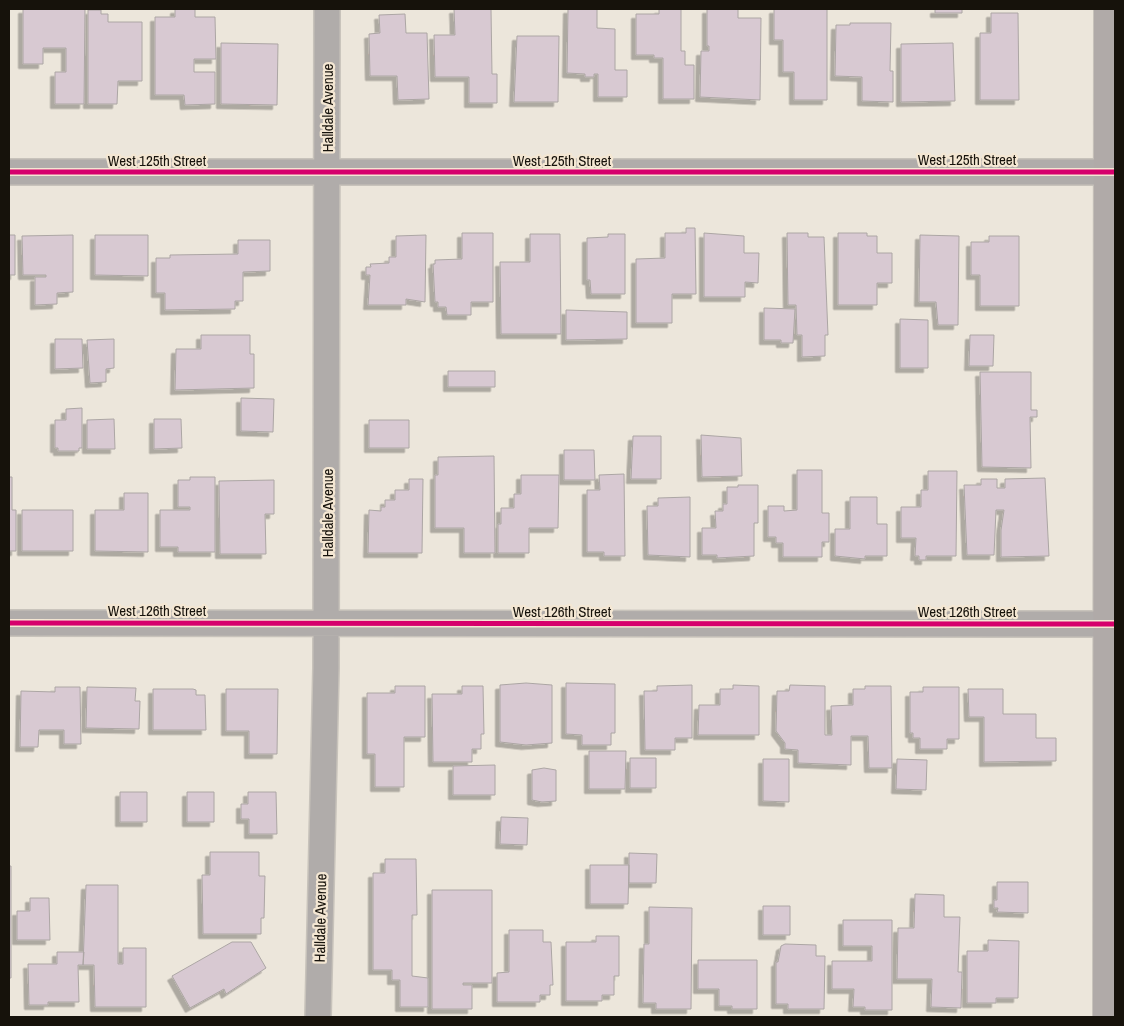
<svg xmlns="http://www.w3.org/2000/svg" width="1124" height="1026" viewBox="0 0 1124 1026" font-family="'Archivo Narrow',sans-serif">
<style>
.building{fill:#d8c9d2;stroke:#aca6a4;filter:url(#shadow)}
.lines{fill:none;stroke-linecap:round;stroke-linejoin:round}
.street-casing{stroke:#c8c3bb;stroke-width:28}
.secondary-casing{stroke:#c8c3bb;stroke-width:30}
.street{stroke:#b0acaa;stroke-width:25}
.secondary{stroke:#b0aaa8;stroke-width:28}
.cycleway-casing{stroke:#f4e7d3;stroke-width:8}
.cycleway{stroke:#d6006c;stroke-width:5}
.labels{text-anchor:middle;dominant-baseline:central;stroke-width:4.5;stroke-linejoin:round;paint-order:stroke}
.street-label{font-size:15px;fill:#16120b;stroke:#f4e7d3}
</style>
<defs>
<filter id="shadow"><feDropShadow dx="-4.5" dy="4.5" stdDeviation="0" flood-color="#0004"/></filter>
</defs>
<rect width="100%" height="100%" fill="#ece6db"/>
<path class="building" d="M23,9H85L84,104H55V72H66V48H43V64H23Z
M175,9H195V17H215L216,59H194V72H215V104L185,105L184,95H155V17H175Z
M454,9H491L492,74H497V103H469V77H435L434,35H455Z
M568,9H597V28L615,29V70H627V97H598V74H594V77H585V74L567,73Z
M659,9H681V51H685V65H694V99H663V58H654V55H636V14H659Z
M707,9H738V18H761L760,100L700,97L701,51H709V46H707Z
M774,9H827V100H794V72H783V40H774Z
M935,9H962V13H935Z
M88,10H101V14H108V22H142V81H118L117,104H88Z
M991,13H1018L1019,100H980V33H991Z
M405,14L406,33H427L429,99L398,100L397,76H370L369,34L380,33L379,15Z
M850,23H891L890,71H893V102L862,101V77L835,76L836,25H850Z
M517,36H559L558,102H514Z
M221,43L278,44L277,105L221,104Z
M953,43L955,101L901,102V44Z
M686,228H695L696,294H672V323H636V259L665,258V233H686Z
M462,233H493V302H471V315H447L446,307H438V302H435L433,264H435V260L462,259Z
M704,233L744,236V253H759L758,283L745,282V297H704Z
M787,233H808V237H824L828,335H825V356L802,357V335H797L796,305H788Z
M838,233H867V236H877V253H892V283H877V305H838Z
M530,234H560L561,334H501L500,262H530Z
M608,234H625V294H591L590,280H587V238L608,237Z
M9,235H15V275H9Z
M73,235V292L57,293V304L35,305V277H46V275H23L22,236Z
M95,235H148V276L95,275Z
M426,235L425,302L406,299V305H368L370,275H366V267H371L370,264L389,263V257H396V236Z
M920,235L959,236L958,325H938L936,302H919Z
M989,236H1019V306H980V275H971V242H989Z
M238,240H270V271L243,272V301H235V309L165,310V293H156V258H170V255L238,254Z
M764,308L795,309L793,343H781V340H764Z
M566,310L627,312V339L566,340Z
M900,319L928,320V368H900Z
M201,335H250V354H254V388L175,390L176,349H201Z
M970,335H994L993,366H969Z
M55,339H82L83,368L55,369Z
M114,339V368L106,369V382L90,383L87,340Z
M448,371H495V387H448Z
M980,372H1031V410H1037V417H1030L1031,468L982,467Z
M241,398L274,399L273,432L241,431Z
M82,408V448H79V451H58V448H55V420H66V409Z
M114,419L115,449H87V420Z
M154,419H181L182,448L154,449Z
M369,420H409V448H369Z
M701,435L741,438L742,476L702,477Z
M633,436H661V479H631Z
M564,450H594L595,480H564Z
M494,456L495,553H464V528H435V475H438V457Z
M797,470H822V513H829V542H822V557H783V543H776V537H768V506H784V511L797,510Z
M928,471H957L956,556H926V560H919V556H915L916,538H901V507H921V490H928Z
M624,474L625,556H604V552H587V490H600L599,475Z
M521,475H559L558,528H529V553H498V524H501V508H514V494H521Z
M9,477H12V510H16V551H9Z
M190,477H215V552H178V547H160V510H190V507H178V480H190Z
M1045,478L1049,556L1001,557V530L1004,510H996L994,555H967L964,485H981V479H997V488H1005V479Z
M409,479H423L422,553H368L369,510L381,511V507H385V500H395V490H409Z
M274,480V514H265L266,554H220L219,481Z
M738,485H758V523H754V556L717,558V555H702V528H716L715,511H723V504H727V487H738Z
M124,493H148V552L95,551V510H124Z
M690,497V557L648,555L647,506H658V498Z
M850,497H877V524H887V556H865V559L835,556V529H850Z
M22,510H73V551H22Z
M526,683L552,685V743L526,745L500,742V685Z
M566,683L615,684V733H611V745H582V735L566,734Z
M692,685V738H675V750H645L644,691H657V686Z
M733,685L759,686V735H698L699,705H720V689H733Z
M790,685L825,686V735H832L831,706L853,705V689H865V686H891L892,768H869L868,736H851V765L798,763V750L785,749V743L776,731L777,691H789Z
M395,686H425V737H404V787H375V754H367V693H395Z
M462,686H483L484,734H481V749H472V762H433L432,694H462Z
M55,687H80L81,744H64V730H39L38,747H20L21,691L55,692Z
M87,687L136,688L135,701H140L139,729L86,728Z
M923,687H959V739H947V749H920V738H913V733H910V692H923Z
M153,689H193L196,690V695H205L206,730H153Z
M226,689H278L277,754H249V731H226Z
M968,689H1003V714H1036V738H1056V761L984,762V717H969Z
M589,751H626L625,789H589Z
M630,758H656V788H630Z
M763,759H789V802L763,801Z
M897,759L927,760L926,790L896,789Z
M495,765V795H453V766Z
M544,768L556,770V801L542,802L532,800V770Z
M120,792H147V822H120Z
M187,792H214V822H187Z
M248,792H276L277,834H249V819H241V804H248Z
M501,817L528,818L527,845L500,844Z
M210,852H259V876H265L264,918H261V934H203L202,875H210Z
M629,853L657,854L656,883H629Z
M385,859H416L417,915H412V976L428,978V1007H400V980H392V970H373V873H385Z
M590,865H629L628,904H590Z
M9,866H11V978H9Z
M997,882H1028V913L997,912L998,908H994V900H997Z
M86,885H118V964H123V948H146V1007H95L94,965H83Z
M432,890H492V983H463V985H472V1009H432Z
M915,894L944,895V917H960L958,972H962L961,1008L931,1007L932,979H897L898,928H914Z
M30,898H49L50,940H17V911H30Z
M763,906H790V935H763Z
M649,907L692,908L691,1009H656V1003H643L644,944H649Z
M843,920H892V1010H865V1007H853L854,989H832V961H872V946H843Z
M509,930H543V942H551L553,985H550V995H540V1002H497V973L509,972Z
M596,936H619V976H614V995H602V1001H566V942H596Z
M988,940L1019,941L1018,998H996V1003H967V951H988Z
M232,942H251L266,968L226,994L224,989L190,1008L172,976Z
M785,944L816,945V956H825L824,1009H788V1004H776V962H778L781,946Z
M57,952H84L83,965H78L79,1002H48V1005H29L28,964H57Z
M698,960H757V1009H732V1006H719V989H698Z"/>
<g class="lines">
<defs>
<path id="street" d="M9,172H1115
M9,623L1115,624
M318,1017L326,668L327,9"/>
<path id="secondary" d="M1107,1017L1108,9"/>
</defs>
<use href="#street" class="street-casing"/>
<use href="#secondary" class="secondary-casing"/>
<use href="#street" class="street"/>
<use href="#secondary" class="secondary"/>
<defs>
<path id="cycleway" d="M9,172H1115
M9,623L1115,624"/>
</defs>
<use href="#cycleway" class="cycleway-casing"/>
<use href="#cycleway" class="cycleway"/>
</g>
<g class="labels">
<g class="street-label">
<text transform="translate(327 108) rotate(-90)">Halldale Avenue</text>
<text x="967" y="159">West 125th Street</text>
<text x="157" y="160">West 125th Street</text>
<text x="562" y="160">West 125th Street</text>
<text transform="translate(327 513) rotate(-90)">Halldale Avenue</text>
<text x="157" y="610">West 126th Street</text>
<text x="562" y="611">West 126th Street</text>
<text x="967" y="611">West 126th Street</text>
<text transform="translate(320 918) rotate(-89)">Halldale Avenue</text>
</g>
</g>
<rect width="1124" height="1026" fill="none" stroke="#16120b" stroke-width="20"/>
</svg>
